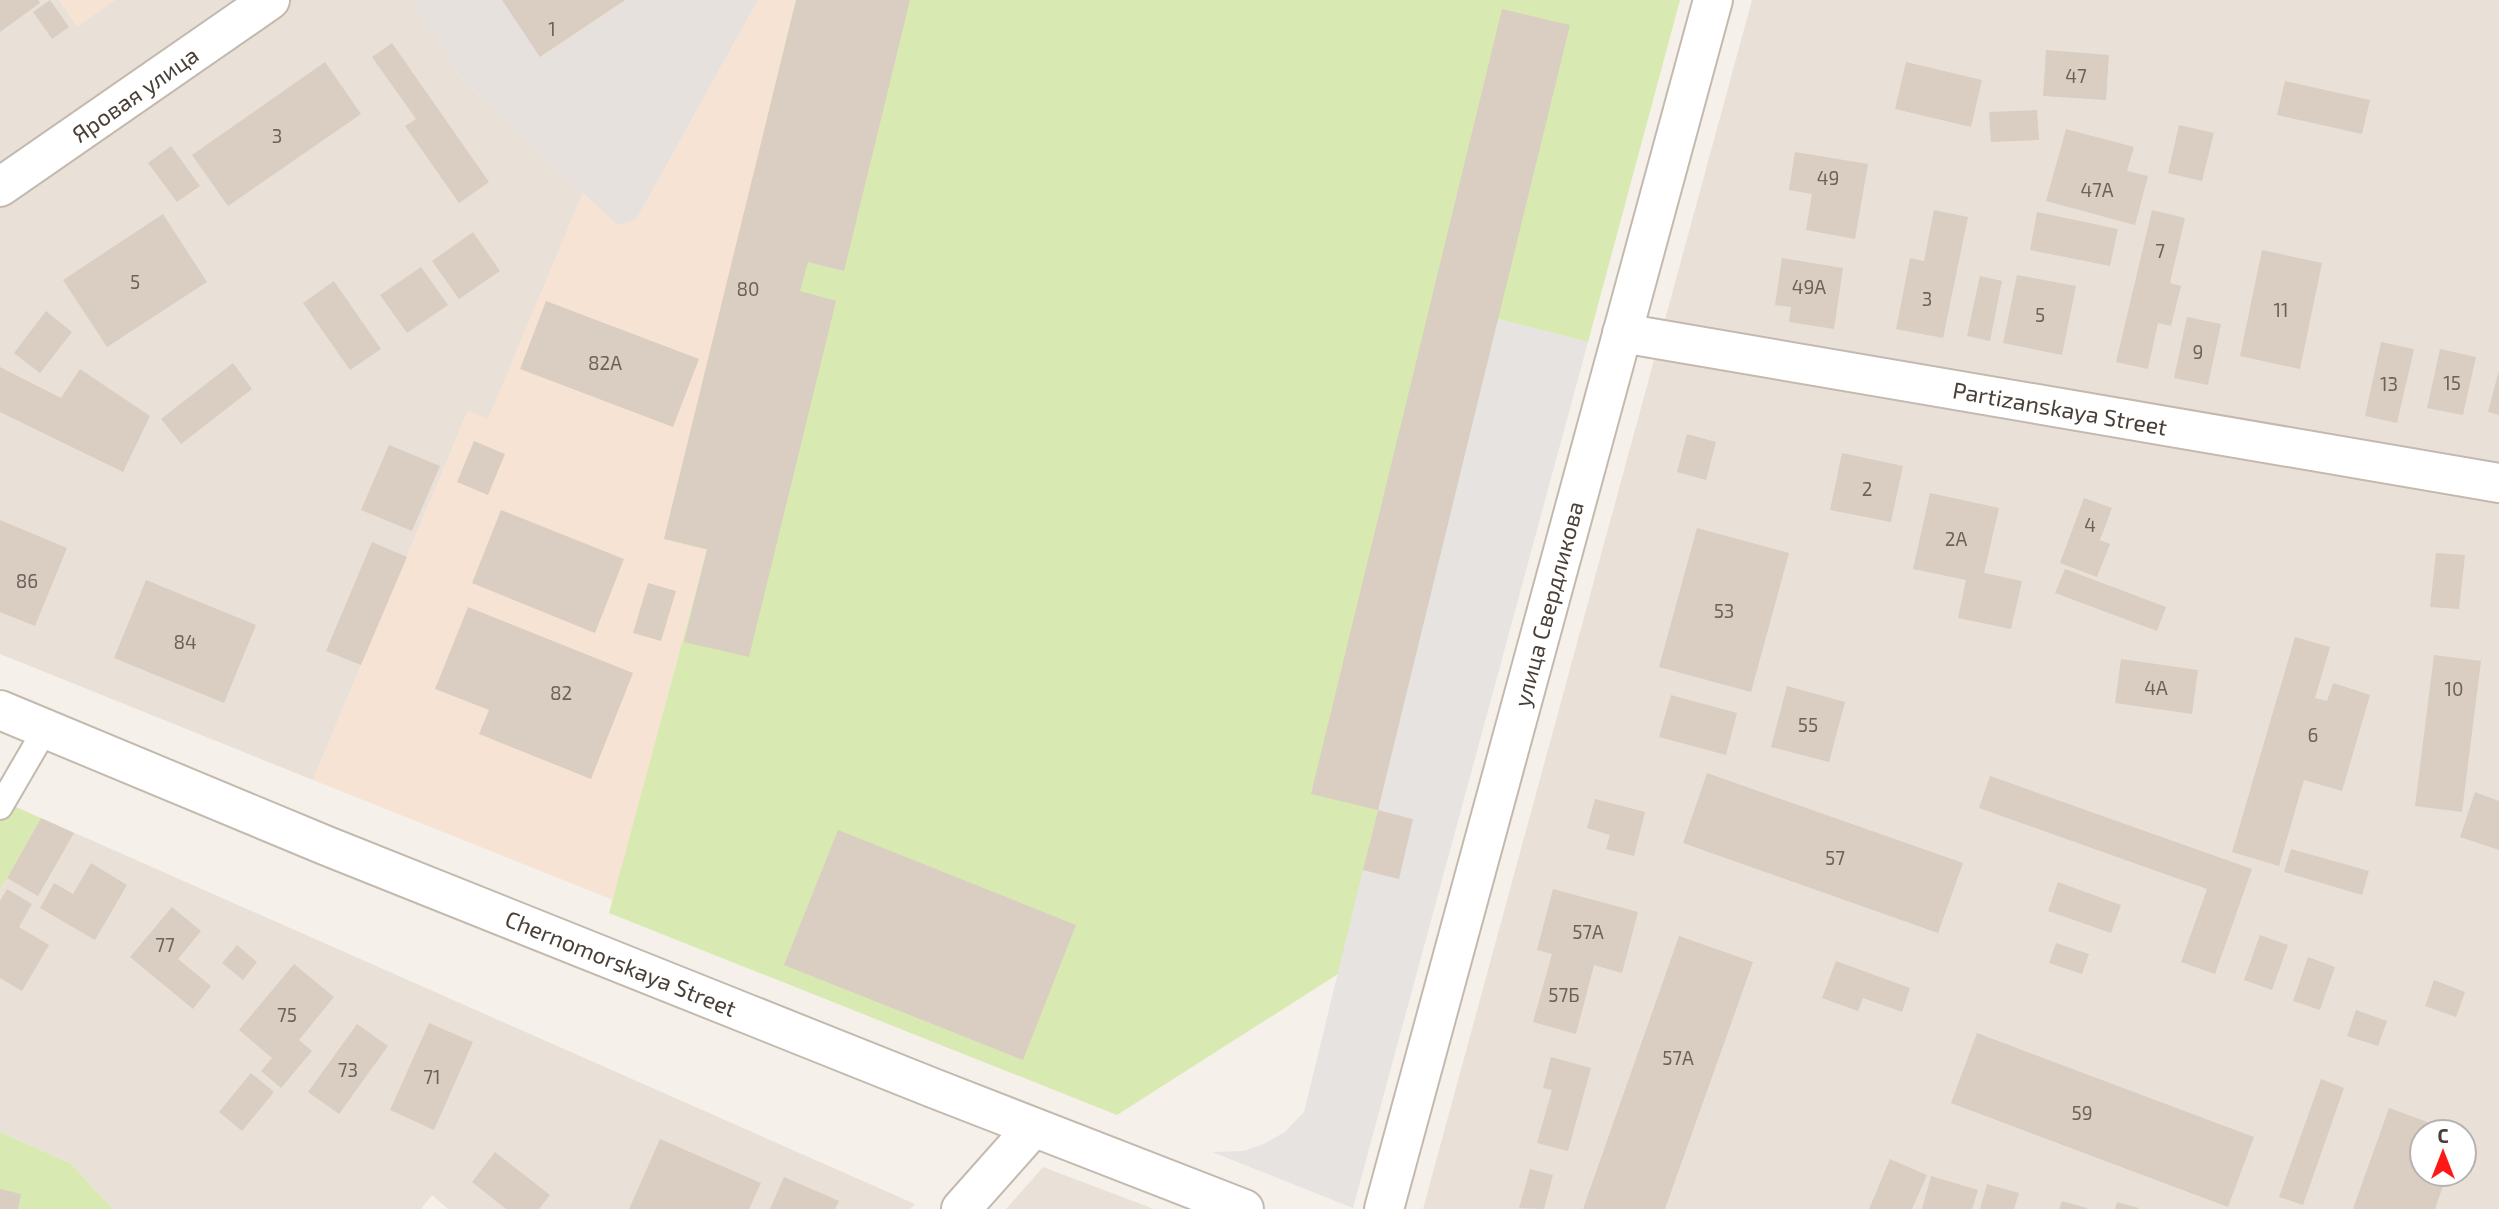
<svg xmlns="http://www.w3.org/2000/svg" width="2499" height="1209" viewBox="0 0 2499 1209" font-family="'Exo 2',sans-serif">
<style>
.residential{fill:#e9e1d7;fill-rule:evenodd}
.commercial{fill:#f7e3d4}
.industrial{fill:#e7e1dd}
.green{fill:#d8eab1}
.parking{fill:#e6e3e1}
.building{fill:#dacdc1}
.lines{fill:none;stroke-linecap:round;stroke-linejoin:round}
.service-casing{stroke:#c4b9ae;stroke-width:28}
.minor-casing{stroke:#c4b9ae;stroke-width:42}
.tertiary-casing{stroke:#c4b9ae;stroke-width:42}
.service{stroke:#fff;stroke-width:24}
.minor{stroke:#fff;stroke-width:38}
.tertiary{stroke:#fff;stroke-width:38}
.labels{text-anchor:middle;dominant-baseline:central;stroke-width:7;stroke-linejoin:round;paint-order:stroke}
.number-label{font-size:19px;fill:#6d625a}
.street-label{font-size:23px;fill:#493f37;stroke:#fff}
</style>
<rect width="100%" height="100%" fill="#f5f0e9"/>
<path class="residential" d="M0,0H59L77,26L115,0H411L459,76L583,193L488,420L468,411L313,780L0,654Z
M1752,0H2499V1209H1423ZM2422,1132H2464V1174H2422Z
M41,818L915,1204L910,1209H448L432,1195L421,1209H113L70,1163L0,1132V890Z
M1043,1167L1154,1209H1006Z"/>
<path class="commercial" d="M59,0H115L77,27Z
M758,0H796L665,539L707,549L613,900L313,780L468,411L488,419L583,193L617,225L636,220Z"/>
<path class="industrial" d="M411,0H758L636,220L617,225L459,76Z"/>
<path class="green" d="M796,0H1680L1588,342L1498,319L1338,974L1117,1115L609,913L707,550L664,539Z
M0,800L41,818L0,890Z
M0,1132L70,1163L113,1209H0Z"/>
<path class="parking" d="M1498,319L1588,342L1353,1208L1212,1152L1243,1151L1264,1144L1285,1132L1304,1112L1363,870L1413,819L1378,810Z"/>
<path class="building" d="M0,0H38L40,3L0,32Z
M50,0L69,27L52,39L33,12Z
M502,0H625L540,57Z
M796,0H910L844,271L808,262L800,291L836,301L749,657L684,642L707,549L664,539Z
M1502,9L1570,25L1378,810L1311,794Z
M392,43L489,182L459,203L405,126L416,119L372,57Z
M2046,50L2109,55L2106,100L2043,96Z
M325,62L361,114L228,206L192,155Z
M1906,62L1982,80L1971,127L1895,109Z
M2285,81L2370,100L2362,134L2277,115Z
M2037,110L2039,140L1991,142L1989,112Z
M2179,125L2214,133L2202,181L2168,173Z
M2066,129L2134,147L2127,171L2148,176L2135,225L2046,201Z
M171,146L200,186L177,202L148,163Z
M1795,152L1868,164L1855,239L1806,230L1812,194L1789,190Z
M1934,210L1968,217L1943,338L1896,329L1910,258L1924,261Z
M2152,210L2185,218L2170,283L2181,286L2171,326L2158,323L2148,369L2116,362Z
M2037,212L2118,229L2110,266L2030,250Z
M163,214L207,282L107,347L63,280Z
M473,232L500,271L459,299L432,261Z
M2262,250L2322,263L2300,369L2240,356Z
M1782,258L1843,268L1834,329L1789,322L1791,307L1775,305Z
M421,267L448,305L407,333L380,295Z
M2017,275L2076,286L2062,355L2003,343Z
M1980,276L2002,281L1990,341L1967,336Z
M334,281L381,349L350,370L303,303Z
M546,301L699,359L673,427L520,369Z
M46,311L72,332L40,373L14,353Z
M2187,317L2221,324L2208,385L2174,378Z
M2381,342L2414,349L2397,423L2365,416Z
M2440,349L2476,357L2463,415L2427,408Z
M233,363L252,389L181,444L161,419Z
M0,367L61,398L80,369L150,416L123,472L0,412Z
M2499,370V415L2488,412Z
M1687,434L1716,442L1706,480L1677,472Z
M474,441L505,454L488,495L457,482Z
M389,445L440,466L412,531L361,510Z
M1842,453L1903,466L1891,522L1830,510Z
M1930,493L1999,508L1984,573L2022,581L2011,629L1958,618L1966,580L1913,569Z
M2084,498L2112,508L2100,540L2110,544L2097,577L2060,563Z
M501,510L624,559L595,633L472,583Z
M0,520L67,548L35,626L0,612Z
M1697,528L1789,553L1751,692L1659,667Z
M372,542L407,557L361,665L326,651Z
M2436,553L2465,555L2459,609L2430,607Z
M2065,569L2166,607L2157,631L2055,593Z
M146,580L256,625L224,703L114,658Z
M648,583L676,591L661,641L633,633Z
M468,607L633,673L591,779L479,734L489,710L435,689Z
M2295,637L2330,647L2315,698L2327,701L2333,683L2370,695L2342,791L2304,780L2279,866L2232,852Z
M2434,655L2481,661L2462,812L2415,806Z
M2121,659L2198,670L2192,714L2115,703Z
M1787,686L1845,702L1829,762L1771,747Z
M1671,695L1737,713L1726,755L1659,737Z
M1707,773L1963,863L1938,933L1683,843Z
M1990,776L2252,869L2215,974L2181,962L2207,889L1979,808Z
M2475,792L2499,801V850L2460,837Z
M1595,799L1645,812L1634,856L1606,849L1610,835L1587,828Z
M1378,810L1413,819L1399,879L1363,870Z
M41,818L74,833L38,896L7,878Z
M838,830L1076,925L1023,1060L784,965Z
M2291,849L2369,871L2362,895L2284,872Z
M91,863L127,885L95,940L40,908L54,883L73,894Z
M2058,882L2121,905L2111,933L2048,911Z
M7,889L32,904L19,927L49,945L22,991L0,978V901Z
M1553,889L1638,912L1622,973L1594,965L1576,1034L1533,1022L1552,954L1537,950Z
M172,907L201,931L178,959L211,986L193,1009L130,957Z
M2260,935L2288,945L2272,990L2244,980Z
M1679,936L1753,962L1665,1209H1583Z
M2056,943L2089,954L2082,974L2049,963Z
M237,945L257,962L243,980L222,963Z
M2308,957L2335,967L2320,1010L2293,1001Z
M1836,961L1910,988L1902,1012L1863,998L1858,1011L1822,998Z
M294,964L334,997L299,1040L312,1051L281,1088L261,1071L272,1058L239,1030Z
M2434,980L2465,992L2456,1017L2425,1006Z
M2356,1010L2387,1021L2378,1046L2347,1036Z
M429,1023L473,1042L434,1130L390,1110Z
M357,1024L388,1046L339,1114L308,1092Z
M1977,1033L2254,1137L2228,1207L1951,1103Z
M1551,1057L1591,1068L1568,1151L1537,1143L1552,1090L1543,1088Z
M251,1073L274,1092L242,1131L219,1112Z
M2321,1079L2344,1088L2303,1205L2279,1197Z
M2389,1108L2455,1132H2422V1174H2447L2435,1209H2353Z
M660,1139L761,1183L749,1209H629Z
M495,1152L550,1195L539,1209H506L472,1182Z
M1890,1159L1927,1175L1912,1209H1869Z
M1530,1169L1553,1175L1544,1209L1519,1208Z
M1931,1176L1978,1190L1972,1209H1922Z
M784,1177L839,1201L835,1209H770Z
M1987,1184L2019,1193L2014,1209H1980Z
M0,1189L21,1194L18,1209H0Z
M2062,1201L2087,1208V1209H2059Z
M2117,1202L2139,1208L2138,1209H2115Z"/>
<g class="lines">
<defs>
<path id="service" d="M0,807L46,728"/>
<path id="minor" d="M0,187L270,0
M1622,333L2499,483
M961,1209L1033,1128"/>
<path id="tertiary" d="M0,710L327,846L933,1088L1244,1209
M1384,1209L1713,0"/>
</defs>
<use href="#service" class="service-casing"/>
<use href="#minor" class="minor-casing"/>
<use href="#tertiary" class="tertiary-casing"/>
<use href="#service" class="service"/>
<use href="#minor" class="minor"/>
<use href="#tertiary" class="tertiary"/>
</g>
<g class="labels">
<g class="number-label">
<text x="552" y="28">1</text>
<text x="2076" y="75">47</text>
<text x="277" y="135">3</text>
<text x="1828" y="177">49</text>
<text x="2097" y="189">47А</text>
<text x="2160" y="250">7</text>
<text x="135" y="281">5</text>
<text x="1809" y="286">49А</text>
<text x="748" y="288">80</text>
<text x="1927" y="298">3</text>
<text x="2281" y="309">11</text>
<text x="2040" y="314">5</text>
<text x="2198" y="351">9</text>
<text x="605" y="362">82А</text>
<text x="2452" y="382">15</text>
<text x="2389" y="383">13</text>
<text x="1867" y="488">2</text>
<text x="2090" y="524">4</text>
<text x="1956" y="538">2А</text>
<text x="27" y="580">86</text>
<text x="1724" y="610">53</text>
<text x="185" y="641">84</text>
<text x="2156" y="687">4А</text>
<text x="2454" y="688">10</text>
<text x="561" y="692">82</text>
<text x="1808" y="724">55</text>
<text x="2313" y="734">6</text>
<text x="1835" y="857">57</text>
<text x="1588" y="931">57А</text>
<text x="165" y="944">77</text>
<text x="1564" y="994">57Б</text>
<text x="287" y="1014">75</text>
<text x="1678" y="1057">57А</text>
<text x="348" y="1069">73</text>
<text x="432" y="1076">71</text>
<text x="2082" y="1112">59</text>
</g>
<g class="street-label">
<text transform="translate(135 94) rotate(-35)">Яровая улица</text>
<text transform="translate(2060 408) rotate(10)">Partizanskaya Street</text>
<text transform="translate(1548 604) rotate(-75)">улица Свердликова</text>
<text transform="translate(621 963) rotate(22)">Chernomorskaya Street</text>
</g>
</g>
<g transform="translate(2443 1153)"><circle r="33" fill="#ffffff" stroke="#b6b2af" stroke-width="2"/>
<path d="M0-5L12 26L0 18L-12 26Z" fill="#fe1916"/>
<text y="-10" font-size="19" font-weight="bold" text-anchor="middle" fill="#493f37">С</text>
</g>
</svg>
